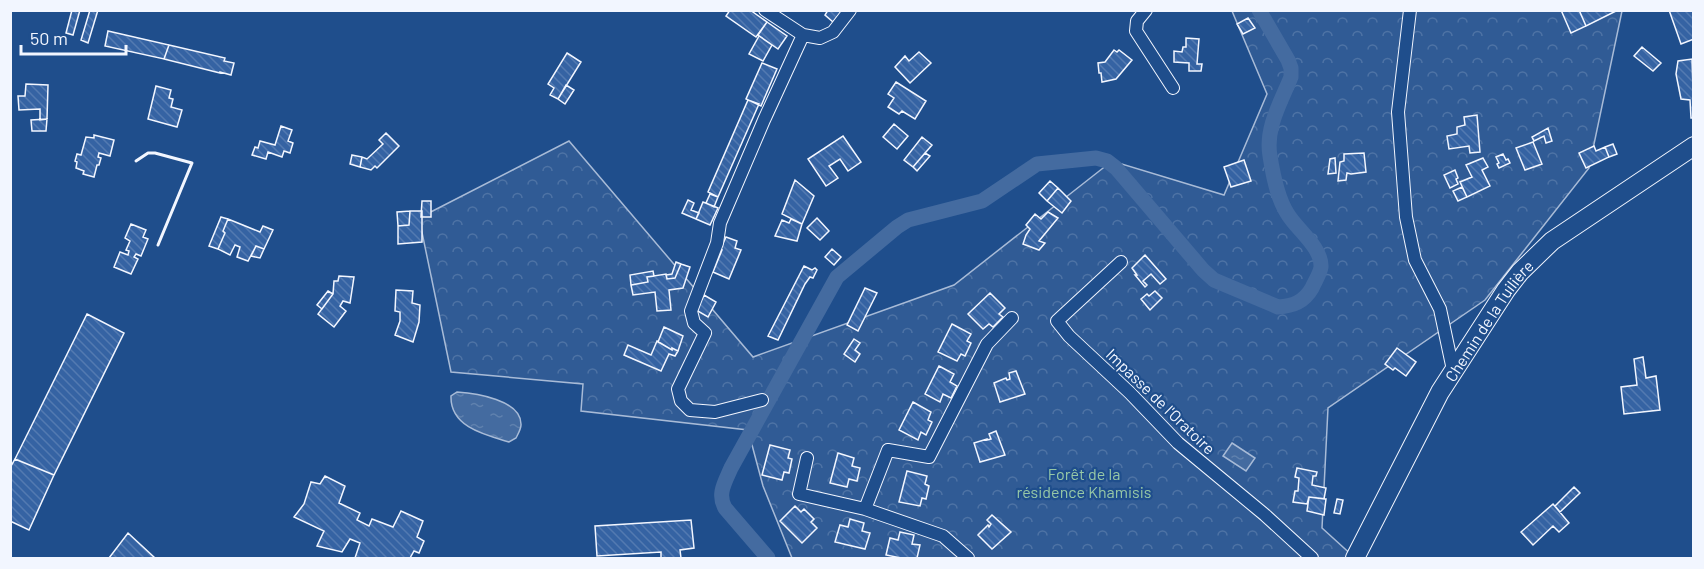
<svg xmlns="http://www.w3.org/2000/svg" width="1704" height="569" viewBox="0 0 1704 569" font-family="Barlow,sans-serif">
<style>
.forest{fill:url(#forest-crowns);stroke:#a8bbd7;stroke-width:1.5}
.water{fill:url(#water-ripples);stroke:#a8bbd7;stroke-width:1.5}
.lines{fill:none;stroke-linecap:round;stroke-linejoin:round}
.canal{stroke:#446ba0;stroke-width:15}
.building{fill:url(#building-back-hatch);stroke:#f2f6ff;stroke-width:1.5}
.street-casing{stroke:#f2f6ff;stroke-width:14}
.secondary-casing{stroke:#f2f6ff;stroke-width:20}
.street{stroke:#1f4e8c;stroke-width:12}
.secondary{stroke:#1f4e8c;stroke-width:18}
.wall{stroke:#f2f6ff;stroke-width:3}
.labels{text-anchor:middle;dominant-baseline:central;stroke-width:4.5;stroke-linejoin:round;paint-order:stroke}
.street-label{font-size:16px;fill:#f2f6ff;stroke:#1f4e8c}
.park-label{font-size:16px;fill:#97c8a6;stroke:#1f4e8c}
</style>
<defs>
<pattern id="forest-crowns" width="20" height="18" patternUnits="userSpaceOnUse" patternTransform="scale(1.5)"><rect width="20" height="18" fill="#305b95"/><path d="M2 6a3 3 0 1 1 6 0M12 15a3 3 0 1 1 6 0" fill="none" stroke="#4e73a5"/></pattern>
<pattern id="water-ripples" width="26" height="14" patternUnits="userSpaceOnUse" patternTransform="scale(1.5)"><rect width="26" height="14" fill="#446ba0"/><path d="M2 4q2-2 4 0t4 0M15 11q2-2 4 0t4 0" fill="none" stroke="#5f81ae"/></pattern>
<pattern id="building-back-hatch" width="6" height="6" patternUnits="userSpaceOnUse" patternTransform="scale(1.5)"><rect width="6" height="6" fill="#3563a3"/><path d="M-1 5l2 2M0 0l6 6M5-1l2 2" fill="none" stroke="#537ab1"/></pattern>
</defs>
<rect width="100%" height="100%" fill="#1f4e8c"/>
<path class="forest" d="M1232,11H1622L1589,168L1485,300L1328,408L1322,528L1355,558H792L763,486L748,430L581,411L583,384L451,372L419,218L569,141L753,357L954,285L1112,161L1224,195L1267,94Z"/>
<path class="water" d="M457,392C475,393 522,400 521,425C521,429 518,434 516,438L509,442C485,435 450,427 451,396Z
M1232,443L1255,458L1246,471L1223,456Z"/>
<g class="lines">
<path class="canal" d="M768,558L725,508C717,494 725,482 731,468L837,277L897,227L908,220L982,201L1037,164L1096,158L1107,161L1116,168L1203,270L1214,280L1278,307C1293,306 1304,302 1312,288C1315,281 1320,274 1321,267C1322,247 1296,229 1287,213C1277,197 1273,175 1270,156C1265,128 1281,102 1291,77V68L1288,60L1259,10"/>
</g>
<path class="building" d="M72,10H80L73,35L66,33Z
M90,10H98L88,43L81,40Z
M730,10H750L767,22L756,37L726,16Z
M828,10H843L833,22L825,15Z
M1561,10H1579L1586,26L1571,33Z
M1579,10H1618L1586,26Z
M1669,10H1694V39L1681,44Z
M1248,18L1255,28L1243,34L1237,24Z
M767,22L787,36L778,49L758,35Z
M108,31L169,45L164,59L105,46Z
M759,36L772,45L763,61L749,54Z
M1186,38L1199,39L1197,64H1202L1201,71H1189V63L1174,62V51L1182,52L1183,47H1186Z
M169,45L225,58L224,61L234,63L231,75L220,72V73L164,59Z
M1642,47L1661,63L1653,71L1634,56Z
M1114,50L1117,52L1119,50L1132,60L1116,79L1102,82L1101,73H1099L1098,63L1105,62Z
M919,52L931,63L910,83L895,67L905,56L909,61Z
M567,53L581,62L558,99L550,95L554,88L548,84Z
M1692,59L1694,118H1691L1690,100L1681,99L1676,74L1678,61Z
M762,63L777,69L761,106L746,99Z
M896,82L926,101L915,119L902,111L899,114L888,107L894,98L888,94Z
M26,84L48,85L47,119L40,120V109L19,110L18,96H25Z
M566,85L574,90L565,104L558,99Z
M156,86L171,90L169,98L173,99L171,107L182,110L177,127L148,119Z
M748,100L759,104L718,197L708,192Z
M1477,115L1480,152L1470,153L1469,146L1449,149L1447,136L1457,134V127L1465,125L1464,117Z
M47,119L46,131H32L31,120Z
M894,124L908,136L897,149L883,137Z
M281,126L292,130L288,141L293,143L290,153L284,151L282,157L268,152L266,159L252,155L255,147L258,148L260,141L275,145Z
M1548,128L1552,141L1546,143L1544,136L1534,141L1532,137Z
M386,133L399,146L377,168L375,166L371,170L360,167L362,157L367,159L383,144L379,140Z
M94,135L114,140L110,156L99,153L98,157L101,158L99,165H97L94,177L83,174L84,171L76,168L77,162L75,161L77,154L81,155L86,137L94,138Z
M843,136L861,162L848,171L840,159L829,166L838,178L826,186L808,159Z
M922,137L932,145L913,167L904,160Z
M1533,142L1542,164L1525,170L1516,148Z
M1613,144L1617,154L1609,157L1605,147Z
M1594,146L1596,151L1605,147L1609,157L1586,168L1579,153Z
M925,153L930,156L917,171L913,167Z
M1364,153L1366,172L1351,174L1347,173L1346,180L1338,181L1340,162L1344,161V154Z
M1503,154L1506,160L1508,159L1510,163L1499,168L1497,164L1499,163L1496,157Z
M352,155L362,157L360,167L350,164Z
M1335,158L1336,173L1328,174L1330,159Z
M1483,158L1488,167L1482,170L1490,186L1467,197L1460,182L1472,177L1466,165Z
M1244,160L1251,181L1231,187L1224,167Z
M1455,170L1458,178L1456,179L1458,184L1450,188L1444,175Z
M795,180L814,196L802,224L782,214Z
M1050,181L1058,188L1047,201L1039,193Z
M1462,187L1467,197L1458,201L1453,191Z
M1058,188L1071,201L1062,213L1047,201Z
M710,194L718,197L714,207L706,203Z
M688,200L694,203L691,210L699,213L696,219L682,213Z
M422,201H431V217H421Z
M703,202L718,208L710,225L696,219Z
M410,211H422V242L398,244V226L409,225Z
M410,211L409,225L398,226L397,212Z
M1048,212L1058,218L1039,241L1045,243L1039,250L1023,244L1026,235L1030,229L1026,225L1035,214L1041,219Z
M221,217L228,219L223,231L225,233L218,249L209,246Z
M817,218L829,231L820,240L807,228Z
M228,219L260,232L263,226L273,230L264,249L256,246L248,261L237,257L240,247L235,245L230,255L218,249L225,233L223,231Z
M791,219L802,224L797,241L775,236L782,220L789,223Z
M131,224L146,230L143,237L148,239L141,256L136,254L134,257L138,259L131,274L114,267L120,252L128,255L129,251L126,250L130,241L125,238Z
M726,237L737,241L735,248L741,250L729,279L713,272L722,250H720Z
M256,246L264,249L260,258L251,256Z
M832,249L841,257L834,265L825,257Z
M1145,255L1166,279L1160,284L1151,274L1143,281L1147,285L1145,287L1135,275H1137L1132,268Z
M676,262L681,264L675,278L667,279L666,275L672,274Z
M681,264L690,267L683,288L669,290L671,310L657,311L655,292L633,295L631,285L648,282L647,277L666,274L667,279L675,278Z
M804,266L812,270L815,268L817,270L813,278L810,277L805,284L778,340L768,336Z
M653,271L654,276L647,277L648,282L631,285L630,275Z
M339,276L354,277L350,303L343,301L340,306L346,311L334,327L318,314L333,294L334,281H338Z
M865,288L877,293L858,331L847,325Z
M396,290L413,291L412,303L420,305L419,322L413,342L395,335L400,321V312L395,311Z
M328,291L333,294L322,309L317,305Z
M1155,291L1162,298L1150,310L1141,299L1147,294L1149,296Z
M990,293L1005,308L999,314L1003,317L993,327L989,324L983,329L968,314Z
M704,295L716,302L708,317L696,310Z
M87,314L124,333L54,475L15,459Z
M952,324L971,334L967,341L971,343L965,356L961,354L957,361L938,352Z
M664,327L683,336L678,351L672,348V350L658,342Z
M854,339L860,343L855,350L860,354L855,362L844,354Z
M657,341L672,350V348L678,351L675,356L669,354L661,371L624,355L628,345L651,355Z
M1397,348L1416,362L1406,376L1395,368L1393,370L1385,364Z
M1643,357L1646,378L1656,376L1660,410L1624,414L1621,387L1637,385L1634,359Z
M939,366L954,374L950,382L957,386L951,398L943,394L940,402L925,394Z
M1016,371L1025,394L1000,402L994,383L1006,378L1007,380L1010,379L1009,373Z
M913,402L931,412L928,420L932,422L926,435L921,432L918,440L899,430Z
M996,431L1005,455L980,462L974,443L987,439V440L991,439L989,434Z
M770,445L790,450L788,458L792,459L789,473L784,472L782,480L762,475Z
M838,453L854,458L852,466L860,468L857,481L849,479L847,487L830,483Z
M15,459L54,475L29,530L10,521V468Z
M1297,468L1317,472L1316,476H1313L1312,485L1326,488L1324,499L1309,497L1307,504L1293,502L1295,491H1298L1299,478L1295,477Z
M907,471L927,476L925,484L929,486L926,499L922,498L920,506L899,502Z
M325,476L345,486L339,503L360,513L357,520L369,526L372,519L393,527L401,511L423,521L417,537L424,541L419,553L414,551L410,558H355L360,543L350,539L342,552L317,546L324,531L294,517L304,504L311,482L320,484Z
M1574,487L1580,493L1560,512L1555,506Z
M1309,497L1326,499L1324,515L1307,511Z
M1337,499L1343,500L1340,514L1334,513Z
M1553,504L1569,523L1559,532L1553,526L1533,545L1521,532Z
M795,506L801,512L804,509L814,519L811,522L817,528L802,543L780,521Z
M992,515L1011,532L992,549L978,535L988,525L989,527L991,524L987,520Z
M850,519L864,523L862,531L870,533L865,549L835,542L840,525L848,527Z
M691,520L694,548L680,550L681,558H661V552L597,556L595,526Z
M900,532L914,535L912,544L920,545L917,558H901L886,555L890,538L898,540Z
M128,533L155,558H109Z"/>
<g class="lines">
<defs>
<path id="street" d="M765,10L803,35L820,38L833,32L850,10
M1146,10L1137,21L1136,31L1173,88
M1410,10L1398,112L1406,217L1415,260L1440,309L1453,370
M1121,262L1057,321L1069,336L1130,393L1178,443L1265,515L1312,558
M762,400L715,412L690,410L681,401L678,389L705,333L694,323L691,311L717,243L720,223L764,120L803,35
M807,458L799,494L865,509
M968,558L943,536L865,509L888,450L929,457L987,344L1012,318"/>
<g id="secondary">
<path id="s1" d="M1355,558L1440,392L1506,290L1520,272L1552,241L1694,146"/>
</g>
</defs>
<use href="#street" class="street-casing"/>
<use href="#secondary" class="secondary-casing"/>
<use href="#street" class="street"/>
<use href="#secondary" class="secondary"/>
<path class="wall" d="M136,161L148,153H155L192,163L158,245"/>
</g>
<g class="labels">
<g class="street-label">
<text stroke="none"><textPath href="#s1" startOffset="273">Chemin de la Tuilière</textPath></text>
<text transform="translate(1161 401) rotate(44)">Impasse de l'Oratoire</text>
</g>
<g class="park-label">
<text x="1084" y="473">Forêt de la<tspan x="1084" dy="18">résidence Khamisis</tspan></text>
</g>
</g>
<rect width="1704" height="569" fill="none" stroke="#f2f6ff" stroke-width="24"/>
<path d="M21 45v9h105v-9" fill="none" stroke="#f2f6ff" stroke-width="3"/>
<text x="30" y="45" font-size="18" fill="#f2f6ff" stroke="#1f4e8c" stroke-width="4.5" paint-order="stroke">50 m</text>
</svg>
